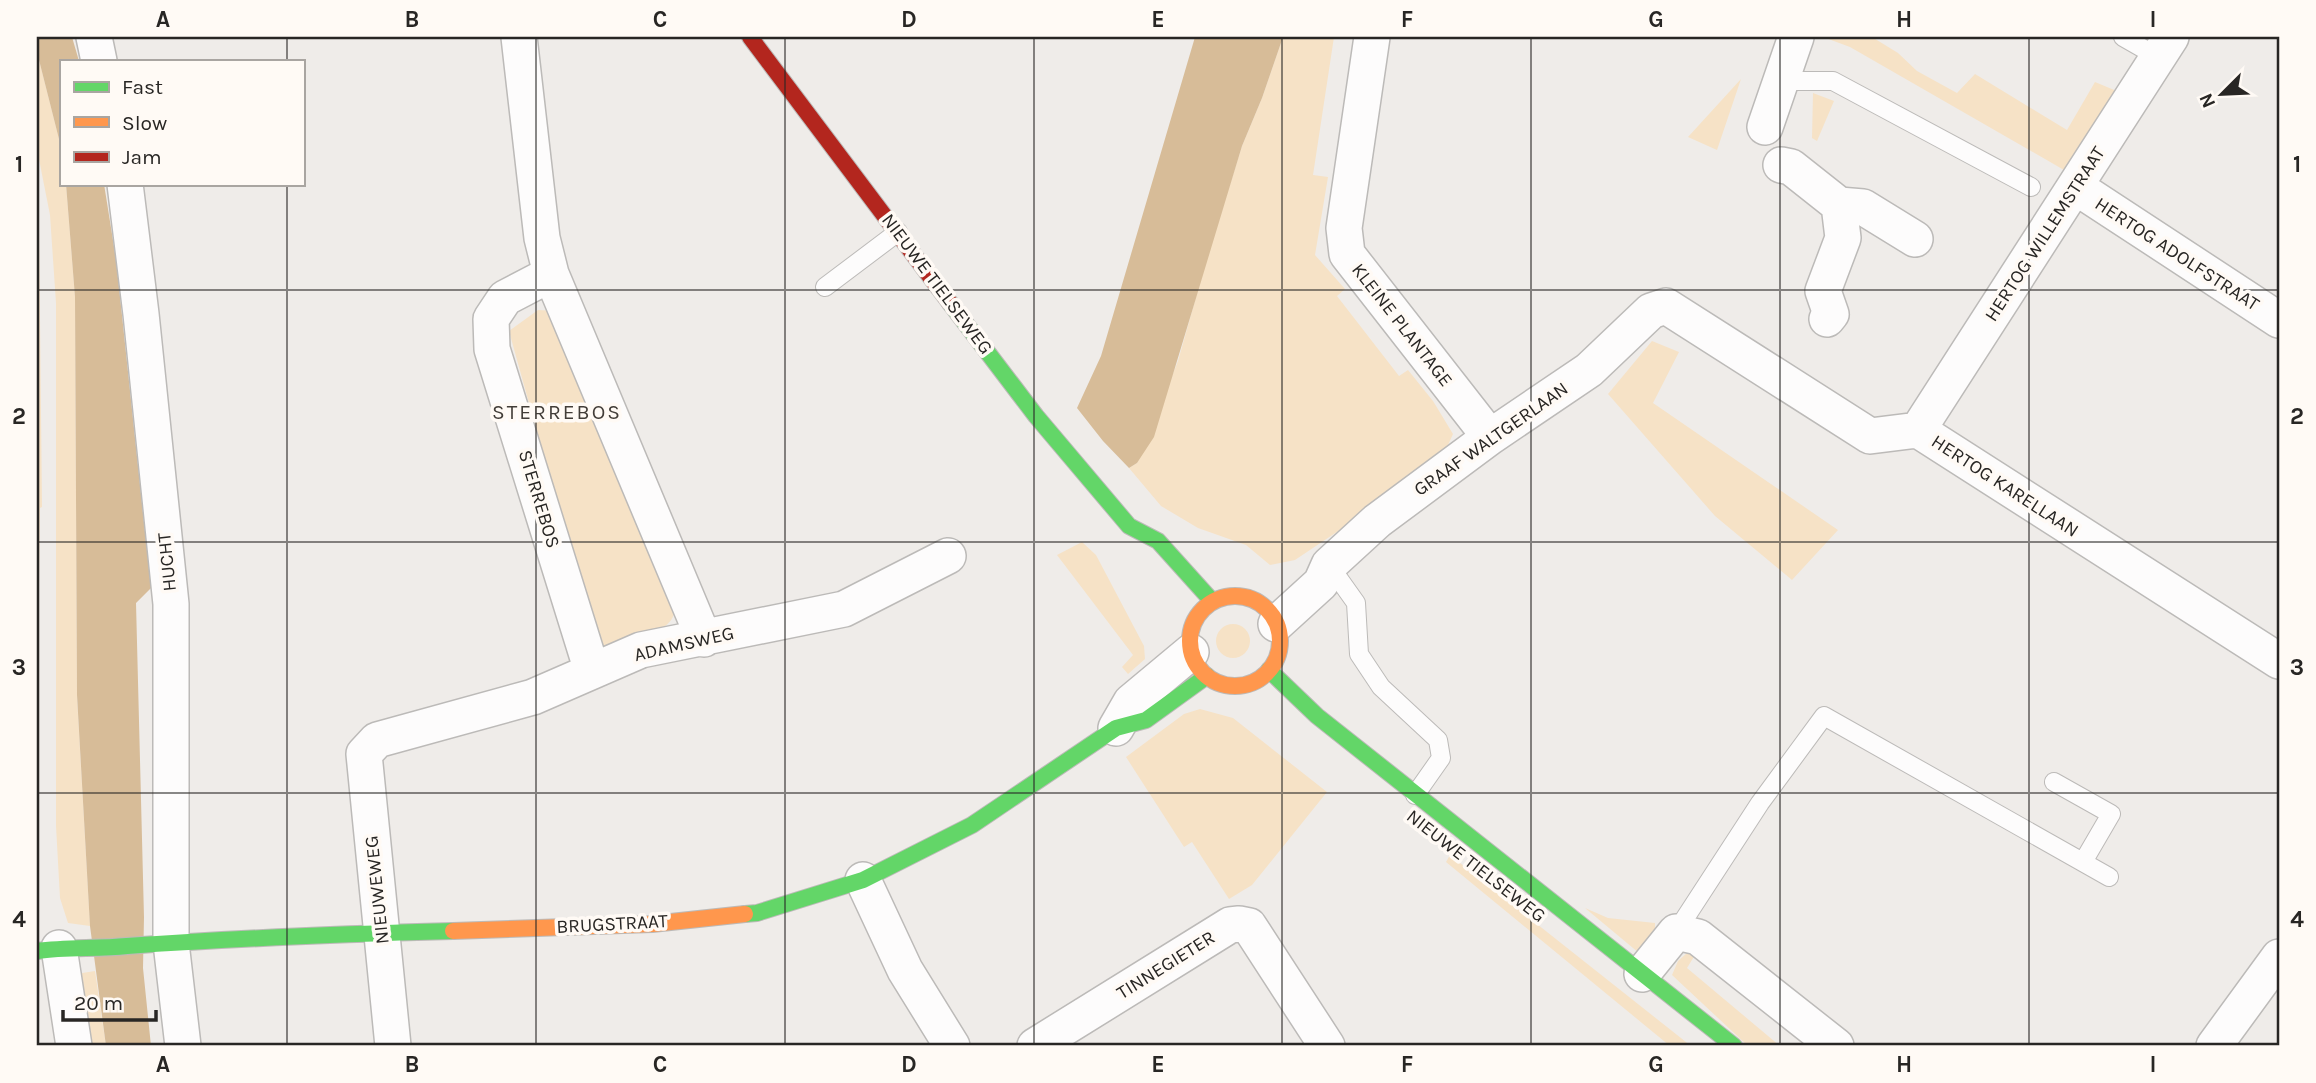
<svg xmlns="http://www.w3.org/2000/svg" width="2316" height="1083" viewBox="0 0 2316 1083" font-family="Karla,sans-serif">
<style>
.green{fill:#f6e2c6}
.water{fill:#d7bc98}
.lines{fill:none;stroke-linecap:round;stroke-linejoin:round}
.lane-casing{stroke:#bcbab8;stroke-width:20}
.street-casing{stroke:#bcbab8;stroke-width:38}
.fast-casing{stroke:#bcbab8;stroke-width:18}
.slow-casing{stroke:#bcbab8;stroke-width:18}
.jam-casing{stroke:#bcbab8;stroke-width:18}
.lane{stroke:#fdfcfc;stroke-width:18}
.street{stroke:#fdfcfc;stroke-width:35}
.fast{stroke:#63d668;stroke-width:16}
.slow{stroke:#ff974d;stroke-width:16}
.jam{stroke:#b3261e;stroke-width:16}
.grid{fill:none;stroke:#282624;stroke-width:2;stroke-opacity:0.55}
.labels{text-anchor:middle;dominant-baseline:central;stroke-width:7;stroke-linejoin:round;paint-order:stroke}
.street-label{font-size:19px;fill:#282624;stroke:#fffaf5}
.neighbourhood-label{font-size:21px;letter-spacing:2px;fill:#423d38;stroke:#fffaf5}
.neatline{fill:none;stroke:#282624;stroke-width:2.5}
.grid-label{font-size:23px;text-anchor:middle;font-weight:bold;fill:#282624}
</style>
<rect width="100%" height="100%" fill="#efece9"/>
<path class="green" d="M1283,37H1334L1313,175L1328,177L1315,255L1345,289L1337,296L1399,376L1408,370L1433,401L1453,434L1448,445L1425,473L1295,560L1270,565L1246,545L1198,528L1161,506L1129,468L1137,463L1178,361L1207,258L1242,146L1262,98Z
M1823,37H1872L1898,53L1917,71L1957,93L1975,74L2067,130L2095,82L2119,92L2064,170L1850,47Z
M37,52L61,147V184H66L75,297L77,697L90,926L68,923L60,898L56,826V303L50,215L37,149Z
M1741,79L1717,150L1688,137Z
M1813,93L1834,101L1817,141L1812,138Z
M37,208L39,225L42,507L40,508L37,749Z
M538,310L556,311L674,610C676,633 623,642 606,648L601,646L592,630L509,331Z
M1652,341L1679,352L1653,403L1838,530L1792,580L1715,516L1608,394Z
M1082,542L1096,555L1144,646L1145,659L1128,674L1122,667L1133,655L1057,555Z
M1216 641a17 17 0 1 1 34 0a17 17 0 1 1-34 0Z
M1200,709L1233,718L1327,792L1252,885L1229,899L1192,842L1184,847L1126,757L1184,714Z
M1450,855L1691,1046H1670L1446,862Z
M1585,908L1608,918L1655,923V941L1639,953Z
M1687,953L1695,955L1687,968L1780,1046H1748L1672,975L1678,961Z
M95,971L106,1046H85L76,974Z"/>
<path class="water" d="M37,37H72L79,61H61V147L37,52Z
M1195,37H1283L1262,98L1242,146L1154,437L1137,463L1129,468L1103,441L1077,408L1101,356Z
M66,184H104L116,259L151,588L136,603L144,917L143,968L151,1046H106L90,926L77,695L75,297Z"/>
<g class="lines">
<defs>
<path id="lane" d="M2123,37L2158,57
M1781,81H1833L2031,187
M825,287L898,232
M1329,565L1356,603L1359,654L1381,687L1438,740L1441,758L1415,795
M2054,782L2111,814L2083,862
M1676,932L1760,803L1824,716L2109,877"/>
<path id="street" d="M94,37L99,61
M519,37L542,238L551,274
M1372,37L1344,228L1347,254L1490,437
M1765,127L1796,37
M1781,165L1791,167L1839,205L1843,238L1823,291L1831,314L1827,319
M125,184L141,314L171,604V943L183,1046
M2076,187L2279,320
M1839,205L1863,207L1915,239
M1918,430L2171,37
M1276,624L1321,583L1329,565L1377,521L1490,437L1589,370L1651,311L1666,306L1870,436L1918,430L2279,661
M592,671L492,349L491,319L505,298L551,274L704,639
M1116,728L1131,702L1191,652
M863,880L905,970L952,1046
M59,948L74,1046
M1642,974L1676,932L1698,937L1836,1046
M393,1046L364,754L377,740L533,697L641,650L844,609L948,556
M1035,1046L1230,925L1239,924L1249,926L1327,1046
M2214,1046L2279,957"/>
<path id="fast" d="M950,303L1036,416L1129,526L1158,541L1212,601
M1269,670L1317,716L1734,1046
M745,914L757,913L863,880L972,825L1116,728L1146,720L1207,676
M37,951C67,947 97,949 127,946C236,938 344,934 453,931"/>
<path id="slow" d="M1190 641a45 45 0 1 1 90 0a45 45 0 1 1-90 0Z
M453,931L652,924L745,914"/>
<path id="jam" d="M750,37L950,303"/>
</defs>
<use href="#lane" class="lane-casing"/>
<use href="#street" class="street-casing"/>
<use href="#fast" class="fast-casing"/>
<use href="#slow" class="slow-casing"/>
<use href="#jam" class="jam-casing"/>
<use href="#lane" class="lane"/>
<use href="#street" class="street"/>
<use href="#fast" class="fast"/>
<use href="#slow" class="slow"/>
<use href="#jam" class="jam"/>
</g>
<path class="grid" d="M287,37V61M536,37V1046M785,37V1046M1034,37V1046M1282,37V1046M1531,37V1046M1780,37V1046M2029,37V1046M287,184V1046M37,290H2279M37,542H2279M37,793H2279"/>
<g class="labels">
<g class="street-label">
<text transform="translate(2045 234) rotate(-57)">HERTOG WILLEMSTRAAT</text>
<text transform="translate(2177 254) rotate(33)">HERTOG ADOLFSTRAAT</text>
<text transform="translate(937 284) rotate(53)">NIEUWE TIELSEWEG</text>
<text transform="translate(1402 325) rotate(52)">KLEINE PLANTAGE</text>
<text transform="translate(1491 439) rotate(-35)">GRAAF WALTGERLAAN</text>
<text transform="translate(2005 486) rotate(33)">HERTOG KARELLAAN</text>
<text transform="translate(539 499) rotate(73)">STERREBOS</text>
<text transform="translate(167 562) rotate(-96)">HUCHT</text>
<text transform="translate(684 644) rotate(-13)">ADAMSWEG</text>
<text transform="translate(1476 866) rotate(38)">NIEUWE TIELSEWEG</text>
<text transform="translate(377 890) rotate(-96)">NIEUWEWEG</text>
<text transform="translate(612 924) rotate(-3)">BRUGSTRAAT</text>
<text transform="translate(1166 965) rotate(-32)">TINNEGIETER</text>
</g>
<g class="neighbourhood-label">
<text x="557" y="412">STERREBOS</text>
</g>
</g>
<rect width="2316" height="1083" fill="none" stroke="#fffaf5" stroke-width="77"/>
<rect x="60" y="60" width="245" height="126" fill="#fffaf5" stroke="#a9a5a1" stroke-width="2"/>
<rect x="74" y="82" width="35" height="10" fill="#63d668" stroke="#a9a5a1" stroke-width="2"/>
<text x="122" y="94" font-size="21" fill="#282624">Fast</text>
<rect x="74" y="117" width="35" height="10" fill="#ff974d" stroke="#a9a5a1" stroke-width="2"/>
<text x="122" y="130" font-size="21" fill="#282624">Slow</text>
<rect x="74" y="152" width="35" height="10" fill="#b3261e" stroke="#a9a5a1" stroke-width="2"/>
<text x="122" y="164" font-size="21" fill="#282624">Jam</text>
<g transform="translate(2222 94) rotate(246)" stroke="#fffaf5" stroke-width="5" paint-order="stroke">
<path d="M0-5L12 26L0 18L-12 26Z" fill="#282624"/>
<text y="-10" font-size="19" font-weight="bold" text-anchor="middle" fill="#282624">N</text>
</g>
<path d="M63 1010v10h93v-10" fill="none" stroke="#282624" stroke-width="3.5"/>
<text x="74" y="1010" font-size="21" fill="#282624" stroke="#fffaf5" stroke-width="5" paint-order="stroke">20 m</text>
<rect x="38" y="38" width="2240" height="1006" class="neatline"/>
<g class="grid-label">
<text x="163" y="27">A</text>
<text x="412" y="27">B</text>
<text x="660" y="27">C</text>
<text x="909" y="27">D</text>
<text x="1158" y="27">E</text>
<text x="1407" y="27">F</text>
<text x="1656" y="27">G</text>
<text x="1904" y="27">H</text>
<text x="2153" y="27">I</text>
<text x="19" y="172">1</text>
<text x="2297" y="172">1</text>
<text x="19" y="424">2</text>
<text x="2297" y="424">2</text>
<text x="19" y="675">3</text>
<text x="2297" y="675">3</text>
<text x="19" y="927">4</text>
<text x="2297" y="927">4</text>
<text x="163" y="1072">A</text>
<text x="412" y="1072">B</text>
<text x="660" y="1072">C</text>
<text x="909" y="1072">D</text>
<text x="1158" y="1072">E</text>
<text x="1407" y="1072">F</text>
<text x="1656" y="1072">G</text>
<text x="1904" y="1072">H</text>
<text x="2153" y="1072">I</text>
</g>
</svg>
